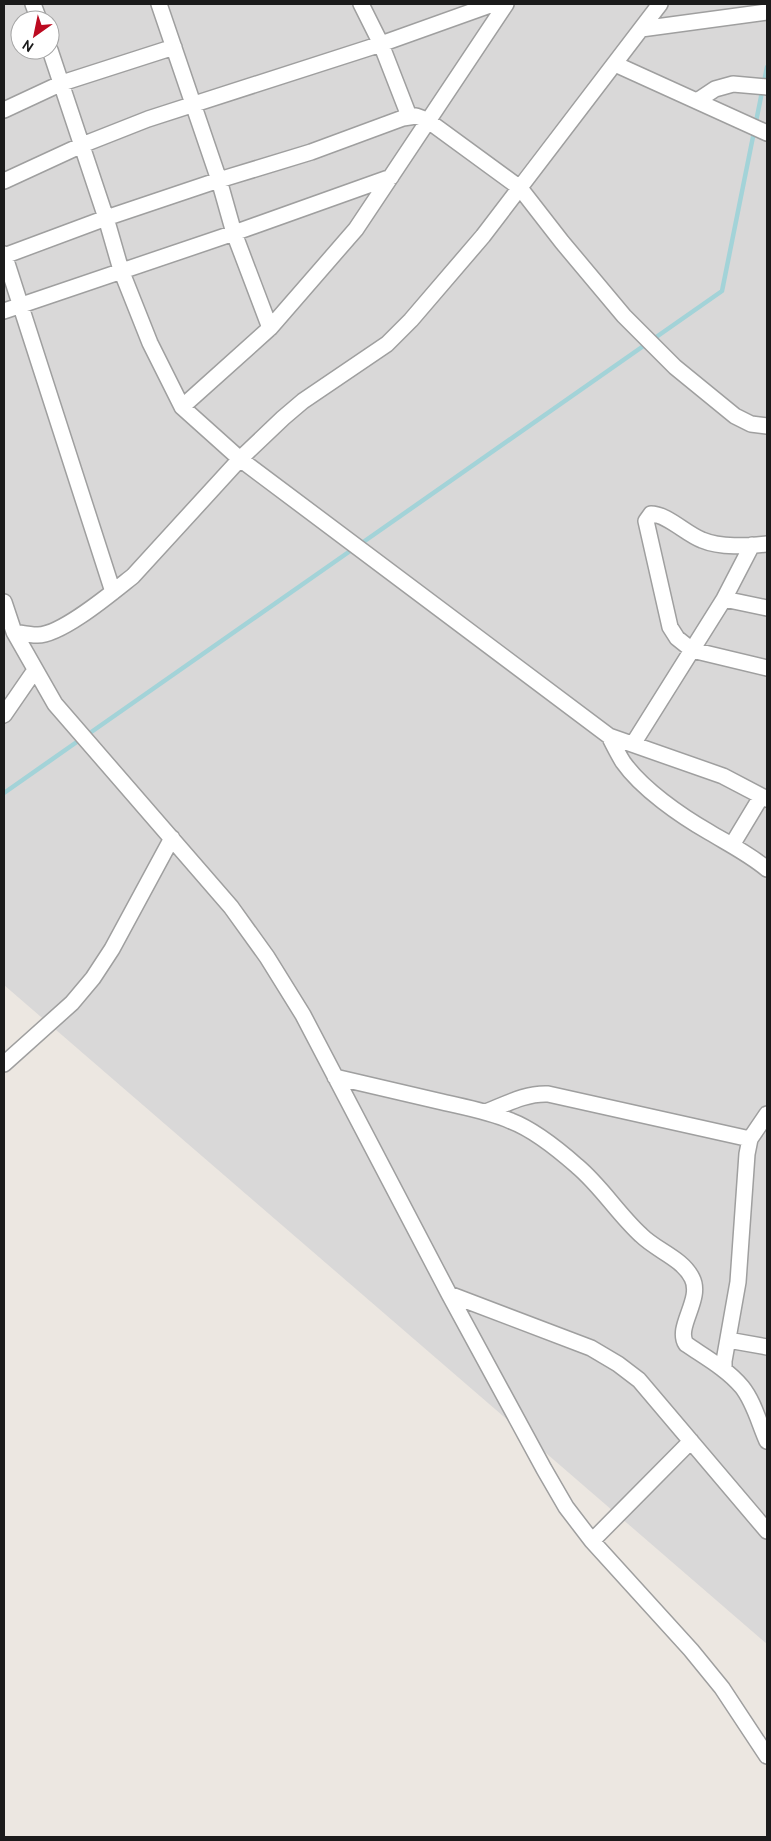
<svg xmlns="http://www.w3.org/2000/svg" width="771" height="1841" viewBox="0 0 771 1841" font-family="Cabin,sans-serif">
<style>
.residential{fill:#d9d8d8;fill-rule:evenodd}
.lines{fill:none;stroke-linecap:round;stroke-linejoin:round}
.stream{stroke:#a3d3d8;stroke-width:4.5}
.street-casing{stroke:#9f9f9f;stroke-width:18}
.street{stroke:#fff;stroke-width:15}
</style>
<rect width="100%" height="100%" fill="#ece7e1"/>
<path class="residential" d="M4,4H767V1644L4,985ZM20,20H50V50H20Z"/>
<g class="lines">
<path class="stream" d="M359,545L722,291L767,67
M87,735L353,549
M4,793L81,739"/>
<defs>
<path id="street" d="M33,4L39,20
M159,4L219,180L234,233L270,328
M361,4L381,44L409,116
M641,29L767,12
M50,50L106,218L121,270L150,343L182,407L240,459L609,736L723,776L767,799
M615,64L767,133
M697,101L715,89L733,84L767,87
M4,110L62,83L174,47
M4,181L82,145L148,119L381,44L493,4
M4,254L113,592
M4,256L106,218L219,180L311,152L403,118L416,116L427,120L520,188L562,242L624,316L675,367L735,416L751,424L767,426
M4,311L234,233L391,177
M182,407L270,328L356,229L506,4
M767,544C747,546 721,548 702,540C686,534 667,514 651,514L646,521L670,627L677,638L692,650L767,668
M724,599L767,608
M4,602L14,632L55,704L231,907L267,957L303,1015L449,1294L544,1469L566,1507L592,1541L691,1650L722,1688L767,1756
M14,632C21,633 29,635 37,635C61,636 114,591 133,576L240,459L283,418L303,401L387,344L411,320L483,236L660,4
M4,715L35,670
M609,736C613,744 618,754 623,762C642,789 681,816 709,832C729,844 749,854 767,869
M633,744L724,599L752,545
M732,845L761,797
M4,1064L72,1003L93,978L112,949L172,838
M335,1077C370,1085 404,1093 438,1101C463,1107 488,1111 511,1121C532,1129 560,1151 577,1166C601,1186 618,1214 641,1235C657,1251 682,1258 692,1278C703,1299 675,1327 686,1344C705,1357 727,1369 742,1387C754,1402 759,1423 767,1441
M486,1112C506,1104 526,1093 548,1094L750,1139
M449,1294L591,1348L618,1364L639,1380L767,1531
M728,1340L767,1347
M724,1370V1361L738,1282L747,1154L750,1139L767,1114
M592,1541L691,1441"/>
</defs>
<use href="#street" class="street-casing"/>
<use href="#street" class="street"/>
</g>
<rect width="771" height="1841" fill="none" stroke="#1b1b1b" stroke-width="10"/>
<g transform="translate(35 35) rotate(213)"><circle r="24" fill="#ffffff" stroke="#a4a4a4"/>
<path d="M0-4L9 19L0 12L-9 19Z" fill="#bc0a20"/>
<text y="-8" font-size="14" font-weight="bold" text-anchor="middle" fill="#1b1b1b">N</text>
</g>
</svg>
